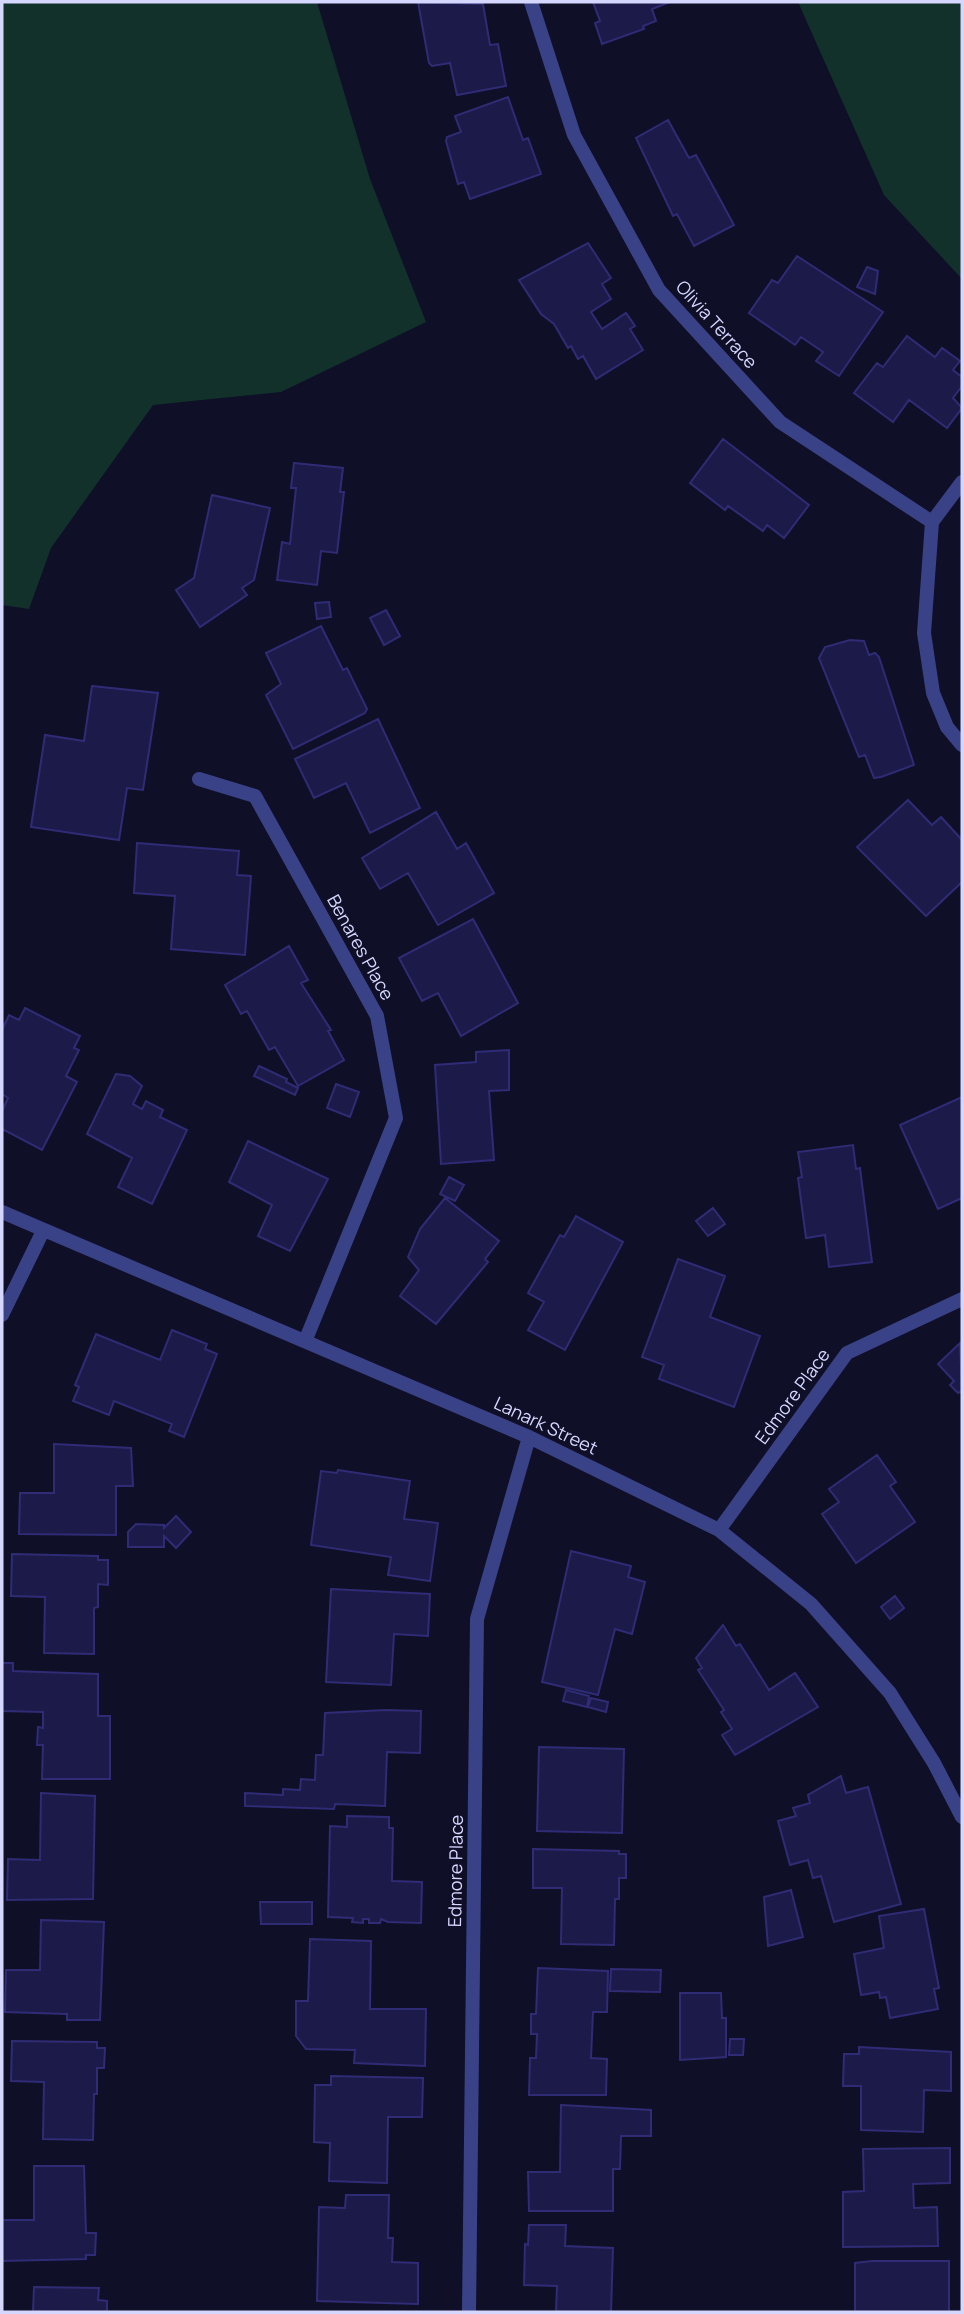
<svg xmlns="http://www.w3.org/2000/svg" width="964" height="2314" viewBox="0 0 964 2314" font-family="Manrope,sans-serif">
<style>
.green{fill:#12312b}
.building{fill:#1c1a49;stroke:#2f2c75;stroke-width:2}
.lines{fill:none;stroke-linecap:round;stroke-linejoin:round}
.minor{stroke:#394287;stroke-width:14}
.labels{text-anchor:middle;dominant-baseline:central;stroke-width:6;stroke-linejoin:round;paint-order:stroke}
.street-label{font-size:18px;fill:#d5d7ff;stroke:#0f0f27}
</style>
<rect width="100%" height="100%" fill="#0f0f27"/>
<path class="green" d="M2,2H317L370,179L426,322L281,392L153,405L51,548L29,609L2,605Z
M798,2H962V279L884,195Z"/>
<path class="building" d="M418,2L483,4L490,45L498,44L506,86L457,95L450,63L432,66L429,63Z
M593,2H670L652,9L656,21L643,26L644,29L602,44L595,23L600,21Z
M508,97L523,140L528,138L541,174L470,199L464,182L458,184L446,141L447,137L461,132L455,116Z
M668,120L689,158L696,155L734,225L694,246L677,214L673,216L636,138Z
M588,243L611,278L602,284L611,299L591,312L602,329L626,313L635,326L630,329L643,350L596,379L583,356L578,359L571,346L568,348L554,324L541,314L519,280Z
M797,256L883,312L839,376L816,361L823,352L801,337L795,345L749,313L772,280L778,283Z
M867,267L878,271L875,294L857,287Z
M907,336L935,357L942,348L960,361L953,370L962,377V386L953,398L962,408L947,428L909,400L893,422L854,393L877,363L883,367Z
M723,439L809,505L784,538L767,525L763,531L728,506L725,510L690,483Z
M294,463L343,468L340,492H344L337,553L321,551L317,585L277,580L282,542L290,544L296,488H291Z
M212,495L270,508L254,580L242,588L247,595L200,627L176,590L194,578Z
M329,602L331,617L317,619L315,603Z
M386,610L400,636L384,645L370,618Z
M321,626L343,670L347,668L367,709L365,713L293,749L266,695L281,684L266,653Z
M850,640L864,641L869,655L875,653L879,657L914,765L881,777L874,778L865,755L859,757L819,658L825,647Z
M92,686L158,693L143,790L127,788L119,840L31,827L45,735L84,741Z
M378,719L420,808L370,833L346,783L314,798L295,759Z
M908,800L932,825L941,817L962,840V882L926,916L857,847Z
M436,812L457,849L466,843L494,893L438,925L408,873L380,889L362,858Z
M137,843L239,851L237,875L251,876L245,955L171,949L175,896L134,893Z
M473,919L518,1003L461,1036L438,993L422,1001L399,958Z
M289,946L308,980L301,983L331,1030L328,1031L344,1060L298,1086L275,1047L269,1050L247,1011L241,1014L225,985Z
M25,1008L80,1036L74,1048L79,1050L66,1076L77,1082L42,1150L2,1129V1111L8,1098L2,1094V1030L9,1015L19,1020Z
M509,1050V1090L489,1091L494,1160L441,1164L435,1065L476,1062V1052Z
M259,1066L287,1079L286,1082L298,1088L295,1095L254,1076Z
M116,1074L130,1076L142,1086L133,1104L142,1109L146,1101L163,1110L160,1117L187,1130L152,1204L118,1187L132,1158L87,1134Z
M336,1084L359,1092L350,1117L327,1108Z
M962,1097V1198L938,1209L900,1125Z
M248,1141L328,1179L290,1251L258,1236L272,1205L229,1182Z
M853,1145L856,1169L860,1168L872,1262L829,1267L825,1235L806,1238L798,1178L802,1177L798,1152Z
M449,1177L464,1185L455,1201L440,1194Z
M445,1198L499,1241L485,1259L488,1262L436,1324L400,1296L419,1270L408,1257L420,1229Z
M713,1208L725,1224L708,1236L696,1221Z
M576,1216L623,1242L565,1350L528,1330L544,1302L528,1293L560,1235L564,1237Z
M678,1259L725,1276L710,1317L760,1336L734,1407L659,1379L664,1365L642,1357Z
M172,1330L207,1344L205,1349L217,1354L184,1437L169,1431L172,1424L114,1401L109,1415L73,1401L79,1387L75,1385L96,1334L160,1360Z
M960,1343L962,1391L958,1393L950,1385L954,1381L938,1364Z
M54,1444L131,1448L133,1486H116V1535L19,1534L20,1493H54Z
M877,1455L896,1482L890,1486L915,1522L856,1563L822,1514L839,1502L829,1489Z
M338,1470L410,1481L404,1519L438,1523L430,1581L388,1575L391,1557L311,1545L321,1471L337,1473Z
M176,1516L191,1532L176,1548L164,1536V1547H128V1532L136,1524L164,1525V1528Z
M571,1551L631,1566L628,1577L645,1582L632,1634L615,1629L598,1695L542,1682Z
M12,1554L98,1556V1560H108V1585L98,1584V1607L94,1608V1654L44,1653L45,1597L11,1596Z
M331,1589L430,1594L428,1636L394,1634L391,1685L326,1682Z
M895,1596L904,1608L890,1619L881,1607Z
M723,1625L736,1646L740,1644L769,1690L795,1673L818,1707L735,1755L722,1735L732,1729L721,1712L724,1710L698,1670L702,1668L696,1658Z
M2,1663H13V1671L98,1674V1716H110V1779H42L43,1745H37L38,1727L43,1728V1712L2,1711Z
M566,1690L589,1696L587,1707L563,1701Z
M591,1698L608,1702L606,1712L588,1707Z
M386,1710L421,1711L420,1753L387,1752L385,1806L335,1804L334,1809L245,1806V1793L283,1795V1789L300,1790L301,1779L315,1780L316,1755H323L325,1713Z
M539,1747L624,1749L622,1833L537,1831Z
M841,1776L846,1793L868,1787L901,1904L834,1922L821,1876L813,1878L808,1860L790,1865L778,1821L796,1816L793,1808L810,1803L808,1795Z
M41,1793L95,1796L93,1899L7,1900L8,1859L40,1860Z
M347,1816L389,1817V1828H393L392,1881L422,1882L421,1923L388,1922L381,1919L380,1923H369V1919H363V1923L352,1922L353,1918L328,1917L330,1826L347,1827Z
M533,1849L619,1851V1854H626V1878H619V1899H615L614,1945L561,1944L562,1888H533Z
M791,1890L803,1937L768,1946L764,1897Z
M260,1902H312V1924H261Z
M924,1909L939,1988L934,1989L938,2009L890,2018L886,1997L880,1998L879,1992L861,1995L854,1954L884,1948L879,1916Z
M41,1920L104,1922L100,2020H67V2014L5,2012L6,1970H40Z
M310,1939L371,1941L370,2009H426L425,2066L354,2063L355,2050L306,2049L296,2036V2001H308Z
M538,1968L608,1971L607,2012H593L591,2058L607,2059L606,2095H529L530,2058H536L537,2034H531V2014H536Z
M611,1969L661,1970L660,1992L610,1991Z
M680,1993H721L722,2018H726V2057L680,2060Z
M730,2039H744L743,2055H729Z
M12,2041L97,2042V2048H105L104,2068H97V2094H94L93,2140L43,2139L44,2082L11,2081Z
M859,2047L951,2052V2091L924,2090L923,2132L861,2130V2086H843L844,2054H859Z
M331,2076L423,2078L422,2117H388L387,2183L329,2181L330,2143L314,2142L315,2085H331Z
M561,2105L651,2110V2136H621L620,2169H613V2211H529L528,2172H560Z
M950,2148V2183L913,2184L914,2208L937,2207L938,2246L843,2247V2192L864,2191L863,2149Z
M34,2166H84L86,2233H96L95,2255H86V2259L2,2261V2220H34Z
M346,2195H389L388,2238H393L392,2262L418,2263V2304L317,2301L319,2207L345,2208Z
M529,2225H566L565,2246L613,2248L611,2312H556L557,2286L524,2285L525,2244L528,2245Z
M872,2261H949V2312H855V2263Z
M34,2287L99,2288L98,2300L107,2301V2312H33Z"/>
<g class="lines">
<path class="minor" d="M531,2L574,135L659,290L780,422L932,522
M962,482L932,522L924,633L933,693L947,727L962,745
M199,779L255,796L377,1016L396,1118L306,1339
M2,1212L529,1437L719,1530L811,1604L890,1693L934,1763L962,1817
M2,1315L43,1231
M719,1530L847,1353L962,1299
M469,2312L477,1619L529,1437"/>
</g>
<g class="labels">
<g class="street-label">
<text transform="translate(717 324) rotate(48)">Olivia Terrace</text>
<text transform="translate(361 947) rotate(61)">Benares Place</text>
<text transform="translate(792 1396) rotate(-54)">Edmore Place</text>
<text transform="translate(546 1425) rotate(25)">Lanark Street</text>
<text transform="translate(455 1871) rotate(-89)">Edmore Place</text>
</g>
</g>
<rect width="964" height="2314" fill="none" stroke="#d5d7ff" stroke-width="7"/>
</svg>
